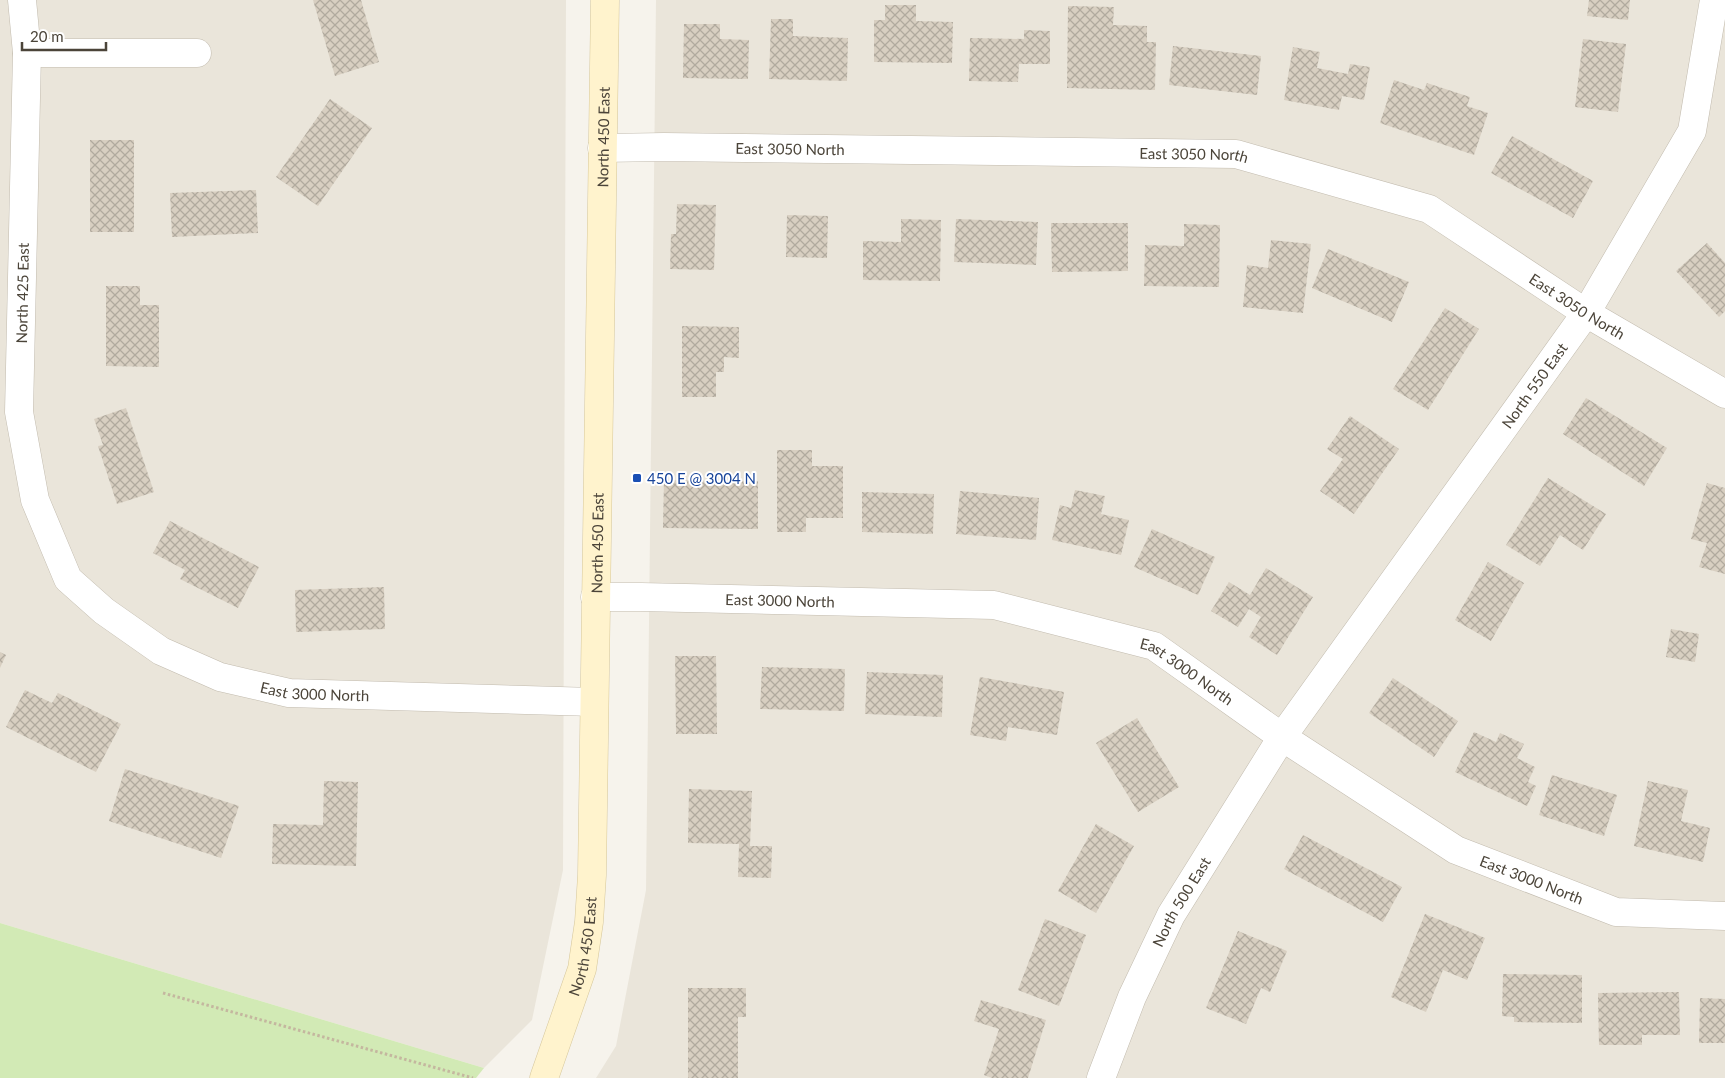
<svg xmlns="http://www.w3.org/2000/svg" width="1725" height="1078" viewBox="0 0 1725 1078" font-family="Lato,sans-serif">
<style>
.residential{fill:#eae5da}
.green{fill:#d2eab5}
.building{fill:url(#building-cross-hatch)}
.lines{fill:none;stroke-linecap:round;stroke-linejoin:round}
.minor-casing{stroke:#c2bbae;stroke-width:29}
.secondary-casing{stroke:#d6c79b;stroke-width:29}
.path{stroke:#c4b79f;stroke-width:3;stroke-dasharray:2.5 2.5;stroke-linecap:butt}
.minor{stroke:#fff;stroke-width:28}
.secondary{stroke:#fff3cd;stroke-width:28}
.transit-dot{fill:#1a4fb4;stroke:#fff;stroke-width:2}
.labels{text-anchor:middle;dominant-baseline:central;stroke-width:4;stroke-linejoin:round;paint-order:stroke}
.street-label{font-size:15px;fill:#4b4439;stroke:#fff}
.transit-label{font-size:15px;fill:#164399;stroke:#fff;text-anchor:start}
</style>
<defs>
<pattern id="building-cross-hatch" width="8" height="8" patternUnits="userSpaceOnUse" patternTransform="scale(1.25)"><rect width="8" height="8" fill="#d8cfc1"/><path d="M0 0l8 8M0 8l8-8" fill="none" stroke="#b1aa9e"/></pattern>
</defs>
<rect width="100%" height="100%" fill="#f6f3ec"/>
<path class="residential" d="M0,0H566L563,870L532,1020L484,1068L0,923Z
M656,0H1725V1078H596L616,1046L646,890Z"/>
<path class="green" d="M0,923L484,1068L476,1078H0Z"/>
<path class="building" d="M313,0H361L379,62L335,76Z
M1589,0H1630L1628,20L1587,16Z
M885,5H916V21L953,22L952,63L874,62V20H885Z
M1068,6L1114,7L1113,25L1147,26V42H1156L1155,90L1067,88Z
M771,19H793V36L848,38L847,81L769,79Z
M684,24H720V39L749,40L748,79L683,78Z
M1024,30L1050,31V64H1019L1018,82L969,81L970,38L1024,39Z
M1583,39L1626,44L1618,112L1575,107Z
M1173,46L1261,56L1257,95L1169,85Z
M1293,47L1320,52L1317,68L1348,74L1350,64L1370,67L1364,100L1342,96L1339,110L1284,100Z
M1394,80L1424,90L1427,83L1470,97L1467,106L1488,113L1474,155L1380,123Z
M330,99L372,128L318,206L276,177Z
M1512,136L1593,181L1573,218L1491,173Z
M90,140H134V232H90Z
M256,190L258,233L172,237L170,193Z
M677,204L716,205L714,270L670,269L671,234H676Z
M787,215L828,216L827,258L786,257Z
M901,219L941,220L940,281L863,280V241L901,242Z
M956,219L1038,222L1036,265L954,262Z
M1051,223H1128V271L1052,272Z
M1184,224L1220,225L1219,287L1144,286L1145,245L1184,246Z
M1271,240L1311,244L1303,313L1243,307L1247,265L1268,268Z
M1707,243L1725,263V311L1719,317L1676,271Z
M1328,249L1409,282L1392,322L1312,288Z
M106,286H140V305H159V367L106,366Z
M1445,308L1479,329L1428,410L1393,389Z
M682,326L739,327V358L724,357V372H716V397H682Z
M1586,398L1667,448L1644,486L1563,434Z
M126,408L154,492L117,504L98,446L103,445L94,419Z
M1350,416L1399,449L1354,514L1320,491L1343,459L1327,449Z
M777,450H812V466H843V518H806V532H777Z
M1548,478L1606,514L1583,550L1560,535L1540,566L1506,545Z
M664,480L758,481V529L663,528Z
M1707,483L1725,488V574L1699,567L1707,543L1691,539Z
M1075,490L1105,496L1101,514L1129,520L1121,555L1052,540L1060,505L1071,508Z
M960,491L1039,498L1036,540L956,534Z
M862,492L934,494L933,534L862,532Z
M170,521L259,567L238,608L180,579L185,570L153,553Z
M1152,529L1215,557L1198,595L1134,567Z
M1488,562L1524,583L1491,641L1455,620Z
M1266,568L1313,597L1277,655L1249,637L1261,617L1249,609L1238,627L1211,611L1229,582L1250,595Z
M384,587L385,629L296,632L295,590Z
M1671,629L1699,634L1695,662L1666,657Z
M0,652L6,655L0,668Z
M675,656H716L717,734H676Z
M762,667L845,669L844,711L760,709Z
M867,672L943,675L942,717L865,714Z
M980,677L1064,692L1057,735L1008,727L1006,741L970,735Z
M1393,678L1458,721L1434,757L1369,713Z
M25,690L52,703L58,693L121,724L96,772L6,727Z
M1137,718L1179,787L1138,812L1096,743Z
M1474,732L1496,742L1500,733L1524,744L1517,758L1535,767L1528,782L1536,786L1527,806L1455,772Z
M125,769L239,806L221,858L109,821Z
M1552,775L1617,795L1604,836L1539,815Z
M324,781L358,782L356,866L272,864L273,824L323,825Z
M1648,781L1688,790L1681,821L1710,828L1703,862L1634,846Z
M689,789L752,791L750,846H772L771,878L738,877L739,844L688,843Z
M1096,824L1134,846L1096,913L1058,891Z
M1303,835L1402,887L1383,922L1284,869Z
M1425,914L1485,938L1467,980L1443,970L1426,1012L1391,997Z
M1045,919L1086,935L1059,1006L1018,990Z
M1238,931L1287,951L1270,992L1261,988L1246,1024L1206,1008Z
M1503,974L1582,975V1023L1514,1022V1017L1502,1016Z
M688,988H746V1017H738V1078H688Z
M1679,992L1680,1035H1642V1045H1599L1598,993Z
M1700,998L1725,999V1043H1699Z
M981,1000L1046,1020L1028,1078H992L984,1075L999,1029L974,1021Z"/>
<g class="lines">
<defs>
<g id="minor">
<path id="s1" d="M22,0L27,53L19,412L35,500L68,579L104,611L161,651L220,677L289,693L594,702"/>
<path d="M27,53H197"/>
<path id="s2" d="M602,148L664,147L1236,154L1429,209L1586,313L1725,394"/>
<path id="s3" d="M595,597H641L994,605L1154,646L1282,737L1456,850L1616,912L1725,916"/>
<path id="s4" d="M1101,1078L1132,997L1171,915L1282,737L1586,313L1692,131L1714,0"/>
</g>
<g id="secondary">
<path id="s5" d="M544,1078L582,969L589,922L592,875L605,0"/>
</g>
</defs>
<use href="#minor" class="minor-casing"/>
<use href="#secondary" class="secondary-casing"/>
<path class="path" d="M163,993L473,1078"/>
<use href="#minor" class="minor"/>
<use href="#secondary" class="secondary"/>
</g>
<rect class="transit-dot" x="632" y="473" width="10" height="10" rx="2.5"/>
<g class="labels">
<g class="street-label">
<text stroke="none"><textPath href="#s5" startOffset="948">North 450 East</textPath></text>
<text stroke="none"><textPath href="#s2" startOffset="188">East 3050 North</textPath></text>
<text stroke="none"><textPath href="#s2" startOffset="592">East 3050 North</textPath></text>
<text transform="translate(22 293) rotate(-89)">North 425 East</text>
<text stroke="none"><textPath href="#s2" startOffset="1012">East 3050 North</textPath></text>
<text stroke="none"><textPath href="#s4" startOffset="820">North 550 East</textPath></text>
<text stroke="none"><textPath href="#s5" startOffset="542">North 450 East</textPath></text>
<text stroke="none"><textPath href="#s3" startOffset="185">East 3000 North</textPath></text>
<text stroke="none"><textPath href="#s3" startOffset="605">East 3000 North</textPath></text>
<text stroke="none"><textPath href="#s1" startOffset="866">East 3000 North</textPath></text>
<text stroke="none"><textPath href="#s3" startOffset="1010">East 3000 North</textPath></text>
<text stroke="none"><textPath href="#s4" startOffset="194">North 500 East</textPath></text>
<text stroke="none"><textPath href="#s5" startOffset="138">North 450 East</textPath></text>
</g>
<g class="transit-label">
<text x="647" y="478">450 E @ 3004 N</text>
</g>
</g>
<path d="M22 42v8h84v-8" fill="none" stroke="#4b4439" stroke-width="2.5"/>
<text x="30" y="42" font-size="15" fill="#4b4439" stroke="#ffffff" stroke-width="4" paint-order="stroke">20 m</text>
</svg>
